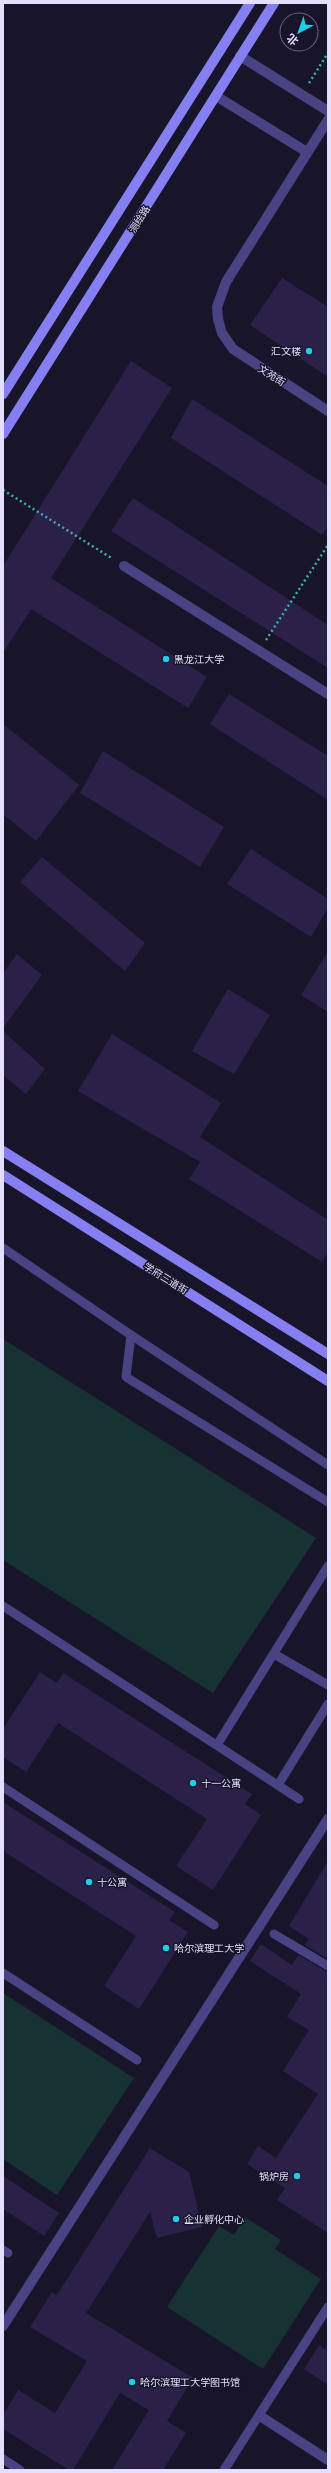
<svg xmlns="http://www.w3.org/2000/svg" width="331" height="2473" viewBox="0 0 331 2473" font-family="Lato,'Noto Sans SC',sans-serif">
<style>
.green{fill:#173232}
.building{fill:#2b2148}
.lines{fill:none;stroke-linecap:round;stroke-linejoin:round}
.path{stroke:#3db1ae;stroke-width:2.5;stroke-dasharray:2 3;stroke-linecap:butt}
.lane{stroke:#484383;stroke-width:9}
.street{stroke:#484383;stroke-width:10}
.secondary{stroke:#867ff2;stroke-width:10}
.poi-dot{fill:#1ecde9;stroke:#181429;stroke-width:1.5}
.labels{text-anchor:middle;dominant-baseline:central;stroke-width:3;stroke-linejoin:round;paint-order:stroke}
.street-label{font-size:10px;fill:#e3dffc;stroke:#181429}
.poi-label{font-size:10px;fill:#e3dffc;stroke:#181429;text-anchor:start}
</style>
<rect width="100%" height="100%" fill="#181429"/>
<path class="green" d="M3,1339L316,1538L213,1693L3,1560Z
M3,1993L134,2078L57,2195L3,2159Z
M245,2217L281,2240L275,2249L321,2279L263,2369L167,2307L219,2226L234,2235Z"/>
<path class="building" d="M282,278L328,307V377L250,325Z
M131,361L172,388L51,578L207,677L188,708L31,609L3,653V566Z
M192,399L328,486V526L322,535L171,438Z
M133,498L328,625V668L111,531Z
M229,694L328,756V800L210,724Z
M3,724L79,785L36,841L3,814Z
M103,751L224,827L200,867L80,793Z
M251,849L328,899V908L311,937L227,884Z
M42,857L145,943L125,971L20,882Z
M328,951V1012L301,995Z
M17,954L42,975L3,1028V973Z
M228,989L270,1015L234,1074L192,1051Z
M3,1031L45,1069L26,1094L3,1075Z
M112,1034L221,1103L200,1137L328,1220V1252L322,1262L189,1179L200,1162L78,1091Z
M40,1672L57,1683L63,1673L252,1794L245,1804L261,1815L213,1890L176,1866L207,1819L58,1723L26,1772L3,1757V1729Z
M3,1802L175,1912L169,1920L188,1932L139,2009L104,1986L136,1936L3,1851Z
M328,1861V1959L305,1945L309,1939L289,1926Z
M261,1944L292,1965L298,1955L328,1972V2233L277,2200L285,2188L247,2164L258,2146L276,2158L318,2094L283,2071L309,2030L287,2017L301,1994L250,1961Z
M150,2148L189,2172L202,2227L157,2238L150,2212L86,2313L193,2378L167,2421L186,2433L163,2470H112L149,2410L120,2393L73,2470H69L3,2429V2415L18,2390L55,2413L87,2361L30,2327L52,2292L57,2295Z
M3,2176L59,2213L44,2236L3,2209Z
M319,2345L328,2351V2385L304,2369Z"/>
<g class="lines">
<path class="path" d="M309,83L328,53
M3,490L113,559
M266,640L328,545"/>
<path class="lane" d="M3,1248L131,1335L126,1377L328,1502
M131,1335L328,1465
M3,1606L299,1799
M274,1654L328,1685
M217,1745L328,1566
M278,1785L328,1704
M3,1787L214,1925
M274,1934L328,1966
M3,1973L137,2060
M3,2250L8,2253
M3,2459L20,2470
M224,2470L328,2307"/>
<path class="street" d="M240,56L328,111
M216,96L307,152
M328,120L226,282L217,307L218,319L222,333L233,349L328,411
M124,566L328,694
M3,2326L328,1819
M260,2416L328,2460"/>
<path class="secondary" d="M3,394L250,3
M3,434L274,3
M3,1151L328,1354
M3,1175L328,1381"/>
</g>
<g class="poi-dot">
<circle cx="309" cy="351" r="4"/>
<circle cx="166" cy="659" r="4"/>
<circle cx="193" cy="1783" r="4"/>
<circle cx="89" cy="1882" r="4"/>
<circle cx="166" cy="1948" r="4"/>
<circle cx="297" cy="2176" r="4"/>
<circle cx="176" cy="2219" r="4"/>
<circle cx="132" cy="2382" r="4"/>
</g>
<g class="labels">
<g class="street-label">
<text transform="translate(139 219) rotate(-58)">测绘路</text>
<text transform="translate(272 375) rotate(32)">文苑街</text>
<text transform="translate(166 1278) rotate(32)">学府三道街</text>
</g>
<g class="poi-label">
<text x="301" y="351" text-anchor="end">汇文楼</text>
<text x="174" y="659">黑龙江大学</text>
<text x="201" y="1783">十一公寓</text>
<text x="97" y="1882">十公寓</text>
<text x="174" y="1948">哈尔滨理工大学</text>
<text x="289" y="2176" text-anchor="end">锅炉房</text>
<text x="184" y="2219">企业孵化中心</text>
<text x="140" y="2382">哈尔滨理工大学图书馆</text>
</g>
</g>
<rect width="331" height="2473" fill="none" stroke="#e3dffc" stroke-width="8"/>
<g transform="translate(299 32) rotate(221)"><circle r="19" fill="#181429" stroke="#69657d"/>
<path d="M0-3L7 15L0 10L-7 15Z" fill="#1ecde9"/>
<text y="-6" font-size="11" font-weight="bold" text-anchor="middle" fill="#e3dffc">北</text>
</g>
</svg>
